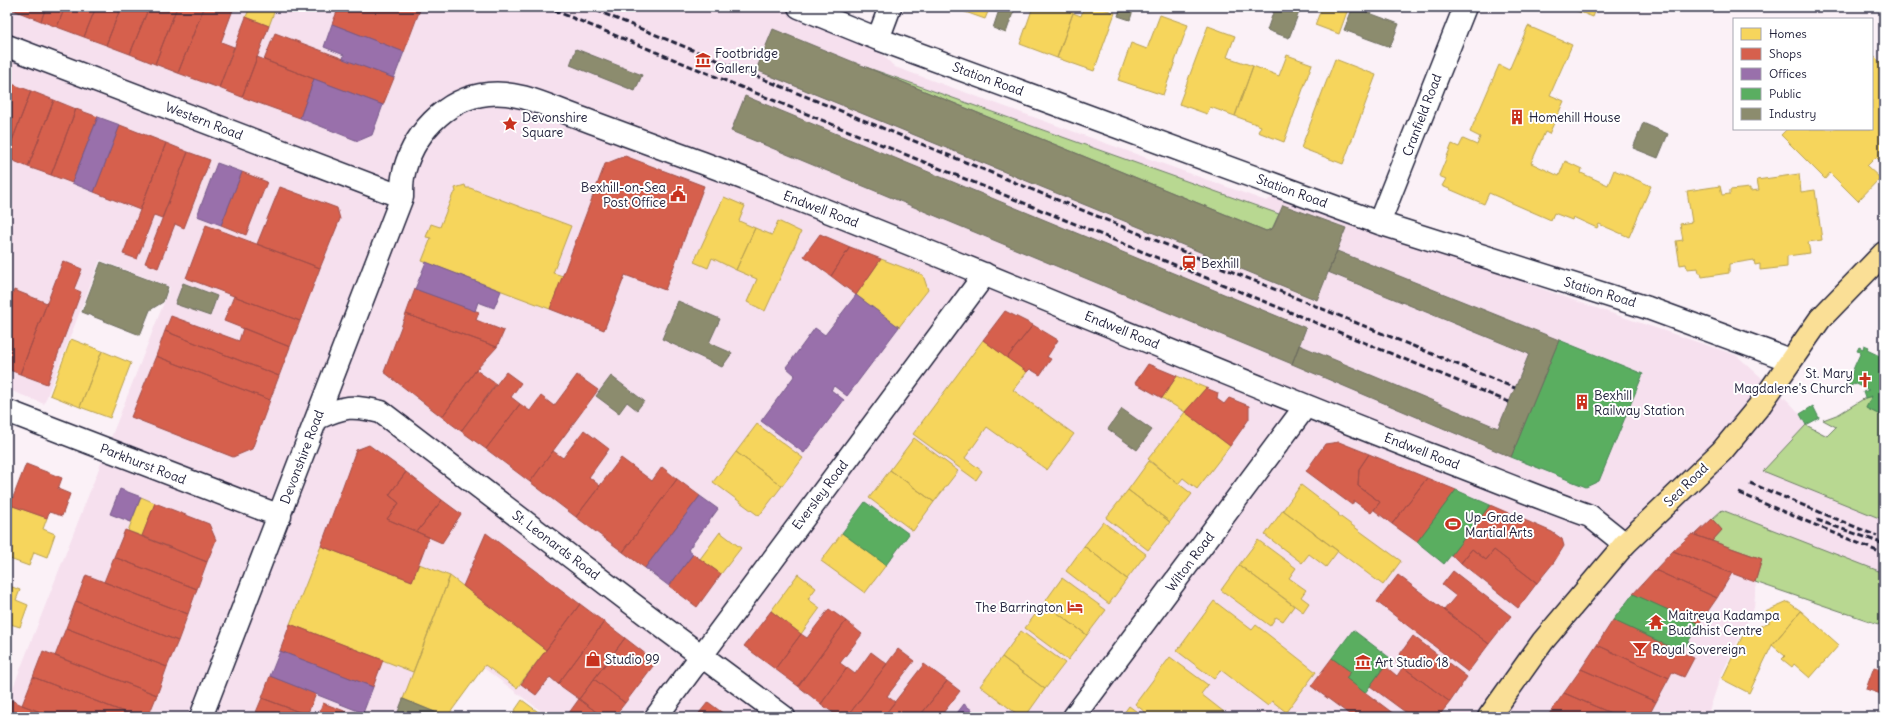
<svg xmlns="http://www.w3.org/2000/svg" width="1891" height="724" viewBox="0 0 1891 724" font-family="Delius,sans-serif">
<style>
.built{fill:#f6e0ee}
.green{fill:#b8d891;stroke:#6d7d66}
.homes{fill:#f6d55c;stroke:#b69f52}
.shops{fill:#d6604d;stroke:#a04d48}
.offices{fill:#9970ab;stroke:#755989}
.public{fill:#5aae61;stroke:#498456}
.industry{fill:#8c8c6e;stroke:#6c6c5f}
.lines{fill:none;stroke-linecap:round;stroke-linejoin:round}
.minor-casing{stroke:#22223b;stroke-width:25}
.major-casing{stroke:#22223b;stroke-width:25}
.minor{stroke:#fff;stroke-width:22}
.major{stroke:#fadf96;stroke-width:22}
.rail{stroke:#22223b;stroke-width:3;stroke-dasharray:6 3;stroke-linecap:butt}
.labels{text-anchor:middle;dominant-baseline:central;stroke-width:4;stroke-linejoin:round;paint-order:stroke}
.poi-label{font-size:13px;fill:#22223b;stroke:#fff;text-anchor:start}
.street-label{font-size:13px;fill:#22223b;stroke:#fff}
</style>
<rect width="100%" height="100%" fill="#fbf1f7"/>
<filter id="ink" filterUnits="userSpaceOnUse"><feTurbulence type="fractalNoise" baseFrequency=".025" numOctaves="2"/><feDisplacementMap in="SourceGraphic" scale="8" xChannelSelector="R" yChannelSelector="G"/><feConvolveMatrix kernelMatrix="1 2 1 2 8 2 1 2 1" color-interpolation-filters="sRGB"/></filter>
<g filter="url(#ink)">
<path class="built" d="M7,7H782L874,47L895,67L1266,201L1279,194L1590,306L1736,355L1789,402L1800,414L1806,425L1884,461V626L1756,582L1754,607L1720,678L1707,717H549L481,666L443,717H7V703L170,287L100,260L44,404L7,389Z"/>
<path class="green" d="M863,66L1279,214L1272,229L1266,231Z
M1872,396L1866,408L1880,415L1884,406V520L1763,471L1806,425L1827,436L1836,427L1823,420L1839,414L1865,398Z
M1722,510L1884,573V626L1755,582L1762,559L1712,541L1722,530L1712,519Z"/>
<path class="homes" d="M250,7H276L269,26L246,17Z
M951,7H990L985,19Z
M1033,7H1066L1065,10L1073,13L1057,58L1020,44Z
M1084,7H1099L1115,13L1094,71L1057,58L1073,13L1081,16Z
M1322,7H1344L1348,9L1339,34L1315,25Z
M1567,7H1597L1593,17Z
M1160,15L1188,25L1163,95L1118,80L1131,43L1147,49Z
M1208,26L1235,36L1227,57L1253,66L1235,116L1210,107L1207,114L1179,104Z
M1528,26L1572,45L1550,95L1564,101L1549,134L1545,132L1531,163L1559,176L1565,161L1582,169L1581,173L1608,185L1614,170L1651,186L1629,237L1599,224L1597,228L1573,217L1572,220L1554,213L1551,220L1489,193L1484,204L1442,186L1446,179L1439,176L1452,144L1459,147L1463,139L1477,145L1480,137L1470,132L1499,65L1509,70Z
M1287,55L1312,64L1284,142L1258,132L1261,126L1235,116L1253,66L1279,76Z
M1875,57L1884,66V165L1876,157L1867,166L1880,178L1858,201L1830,173L1825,179L1781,135L1787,129H1872V59Z
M1335,59L1376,75L1343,164L1301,148Z
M1799,174L1801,192L1815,190L1822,240L1808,242L1810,253L1787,256V267L1760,270V264L1755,265L1754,260L1729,264V273L1702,277L1701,273H1699L1698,268L1687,269L1686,264L1680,265L1676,241L1683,240L1680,224L1692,222L1687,191L1720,186L1722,195L1730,194V190L1750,188V191L1759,190L1757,180Z
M465,185L466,188H470L571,226L553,273L563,276L550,309L422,261L431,238L426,237L431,224L440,227L453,194L456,192L455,188Z
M724,197L745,206L739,221L755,228L736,270L712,258L708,268L694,262Z
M778,221L801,232L765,311L747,302L757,279L736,270L755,228L772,235Z
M881,259L923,275L928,290L899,327L856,295Z
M71,339L102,351L80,407L50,395Z
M983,340L1027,372L1013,390L1074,434L1047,470L987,427L965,458L982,471L976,480L913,434Z
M102,351L131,363L110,418L80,407Z
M1177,376L1206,388L1185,412L1162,398Z
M1185,412L1230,446L1197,489L1183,478L1178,484L1148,459Z
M757,424L803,458L782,486L736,452Z
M914,438L958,471L934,502L890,470Z
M736,452L782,486L759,516L713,482Z
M1149,461L1192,494L1170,522L1128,490Z
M890,470L934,502L913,531L869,498Z
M1301,485L1339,514L1338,515L1401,561L1383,585L1283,510Z
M1128,490L1170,522L1148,550L1106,518Z
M141,497L155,503L142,536L128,531Z
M10,505L47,518L43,529L55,534L47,557L34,552L29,566L7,558V513Z
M1283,510L1338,551L1326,567L1309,554L1302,563L1265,535Z
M1103,522L1146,554L1127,579L1084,546Z
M720,532L741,548L721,574L700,559Z
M842,533L886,565L865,593L821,561Z
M1258,540L1296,568L1289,578L1306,590L1301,597L1309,603L1303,612L1239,565Z
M321,546L412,581L419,564L450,576L413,672L290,624Z
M1084,546L1127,579L1109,604L1066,571Z
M1239,565L1294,606L1283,621L1276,617L1270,626L1221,590Z
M798,574L816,588L808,599L820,608L801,634L771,611Z
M450,576L546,650L517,688L485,665L447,717L403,699Z
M1062,578L1106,610L1087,635L1044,603Z
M7,585L20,590L16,600L28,605L20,627L7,623Z
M1214,601L1252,630L1256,625L1316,672L1286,712L1272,701L1268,706L1221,670L1214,679L1177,651Z
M1788,602L1801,611L1772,645L1749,693L1722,679L1744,633L1770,622L1765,612Z
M1044,603L1087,635L1068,660L1025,628Z
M1801,611L1839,645L1810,678L1794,664L1792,667L1782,659L1785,656L1772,645Z
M1021,631L1065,663L1045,689L1002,657Z
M7,646L11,648L7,660Z
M1002,657L1045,689L1025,717H1021L980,686Z
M1170,657L1208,685L1201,694L1224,712L1220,717H1151L1135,704Z
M522,700L545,717H518L513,713Z
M1129,706L1144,717H1121Z"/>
<path class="shops" d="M7,7H18L16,11Z
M18,7H46L41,21L16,11Z
M46,7H65L57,27L41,21Z
M65,7H96L84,37L57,27Z
M96,7H121L106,45L84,37Z
M121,7H149L130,54L106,45Z
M149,7H177L155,64L130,54Z
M177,7H204L178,73L155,64Z
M204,7H234L221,42L234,47L219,88L178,73Z
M339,7H421L404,52L332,24Z
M246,17L269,26L242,97L219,88Z
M275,33L394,78L383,105L264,60Z
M257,57L314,79L300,118L242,97Z
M9,83L31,91L7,154V88Z
M31,91L54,100L28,167L7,158V154Z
M54,100L76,109L51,175L28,167Z
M76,109L98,117L72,183L51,175Z
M120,125L166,143L140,210L94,192Z
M166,143L188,152L162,218L154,215L137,259L123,254Z
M188,152L210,160L184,228L175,224L158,268L145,263Z
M625,156L704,186L665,290L625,275L604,330L550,309L605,164Z
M242,172L267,182L246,235L221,225Z
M280,187L337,208L340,219L320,268L257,244Z
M206,225L320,268L300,321L186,278Z
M820,234L850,247L831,276L804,256Z
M850,247L881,259L856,295L831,276Z
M63,261L82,269L74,289L81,292L47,384L20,374Z
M415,289L479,312L476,320L504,331L497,347L406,314Z
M14,290L47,303L20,374L7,369V308Z
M234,296L300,321L290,347L224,321Z
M1005,311L1033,325L1007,358L983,340Z
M406,314L497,347L476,370L442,417L384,372Z
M171,316L239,341L243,328L290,347L279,376L165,331Z
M1033,325L1058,340L1047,357L1051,359L1040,375L1030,369L1027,372L1007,358Z
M165,331L279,376L270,400L156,356Z
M156,356L270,400L252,449L233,457L131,417Z
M1148,364L1177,376L1162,398L1135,383Z
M476,370L496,384L461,431L442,417Z
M506,372L521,383L511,397L520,404L486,449L461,431Z
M577,375L598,390L530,482L486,449L520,404L530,411L541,396L554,406Z
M1206,388L1218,393L1217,399L1224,404L1229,398L1249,406V419L1230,446L1185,412Z
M584,430L609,449L589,477L600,486L576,517L530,482L553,451L563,458Z
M1339,442L1369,454L1359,469L1358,486L1380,502L1371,513L1354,501L1352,505L1306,471L1325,444Z
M369,445L406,472L389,495L399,503L387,519L429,537L412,581L321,546L356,450Z
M1369,454L1427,478L1392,524L1374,510L1380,502L1358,486L1359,469Z
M621,458L652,481L662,467L677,479L623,552L576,517Z
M26,464L62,478L58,489L70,494L62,516L49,512L47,518L10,505Z
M406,472L442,500L417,532L387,519L399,503L389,495Z
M1427,478L1456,490L1417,542L1392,524Z
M677,479L700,496L645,568L623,552Z
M442,500L461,514L442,543L417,532Z
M155,503L209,524L216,540L207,562L142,536Z
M1490,505L1552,532L1562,539L1564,546L1554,562L1537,583L1494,550L1486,560L1472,549L1461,563L1451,555Z
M1712,519L1722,530L1712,541L1695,535Z
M125,530L207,562L197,589L114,557Z
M486,533L580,604L546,650L463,586Z
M1692,534L1762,559L1755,582L1673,551Z
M1472,549L1486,560L1494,550L1537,583L1518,608L1461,563Z
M1673,551L1732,573L1717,598L1655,570Z
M693,554L721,574L697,607L669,586Z
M114,557L197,589L188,614L104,582Z
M1655,570L1717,598L1699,624L1633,594Z
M1453,571L1511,616L1489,644L1444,610L1456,596L1442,585Z
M86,575L188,614L178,641L76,601Z
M1398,575L1489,644L1468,672L1377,602Z
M76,601L178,641L167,667L66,628Z
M580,604L604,622L558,684L550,677L536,695L521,684Z
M829,609L846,621L798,686L775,669L801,634L807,638Z
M771,611L801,634L775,669L744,646Z
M1613,620L1694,658L1684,677L1672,672L1669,678L1597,645Z
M846,621L862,634L840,663L847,668L821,704L798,686Z
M604,622L625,638L579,699L558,684Z
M290,624L383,660L373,687L280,651Z
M66,628L167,667L157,695L55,656Z
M1413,636L1467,677L1450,702L1395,661Z
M625,638L656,662L625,703L594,679Z
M1597,645L1669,678L1656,702L1581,669Z
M898,649L914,661L887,696L895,702L883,717H847Z
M43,651L157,695L148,717H137L33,677Z
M871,652L887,664L847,717H839L821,704L847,668L855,674Z
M1332,658L1351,672L1346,678L1398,717H1353L1311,686Z
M924,664L947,681L919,717H883Z
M1385,666L1397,676L1403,667L1450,702L1438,717H1412L1370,686Z
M1874,667L1884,670V695L1866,689Z
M1581,669L1656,702L1648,717H1620L1564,693Z
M270,676L316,694L307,715L262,698Z
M33,677L137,717H54L22,705Z
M594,679L625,703L614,717H603L579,699Z
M947,681L960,691L943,713L949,717H919Z
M1564,693L1620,717H1547Z
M262,698L307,715V717H254Z
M9,699L22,705L54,717H7V704Z
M579,699L603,717H566Z
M708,702L728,717H696Z
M323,703L347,712L345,717H318Z"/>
<path class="offices" d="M332,24L404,52L394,78L343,59L344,55L324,47Z
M314,79L383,105L372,135L358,141L300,118Z
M98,117L120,125L94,192L72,183Z
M217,163L242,172L221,225L197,216Z
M426,262L501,291L494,308L478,302L475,311L415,289Z
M856,295L899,327L847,396L834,386L831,390L844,400L804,453L761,421L795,375L786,367L793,358L815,328L825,335Z
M120,489L141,497L131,522L110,514Z
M700,496L718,509L688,550L693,554L669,586L645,568Z
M280,651L373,687L363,713L270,676Z
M964,704L981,717H954Z"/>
<path class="public" d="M1559,340L1643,374L1599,481L1586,487L1511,457Z
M1864,345L1869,347L1867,350L1884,358L1880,351L1884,350V406L1880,415L1866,408L1872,396L1865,398L1863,392L1869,390L1853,383L1851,386L1847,384L1848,381L1845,379L1846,376L1850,377L1855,365L1861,352L1857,351L1859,347L1863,349Z
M1813,406L1819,418L1806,425L1800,414Z
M1456,490L1490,505L1444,564L1417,542Z
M865,502L909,534L886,565L842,533Z
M1633,594L1699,624L1682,652L1613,620Z
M1353,630L1390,658L1365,693L1346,678L1351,672L1332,658Z"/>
<path class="industry" d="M1000,7H1015L1006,33L993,28Z
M1121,7H1134L1130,20L1118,16Z
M1275,7H1301L1289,38L1267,30Z
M1353,7L1399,24L1390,47L1344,30Z
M773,29L1266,231L1272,229L1274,226L1283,205L1346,228L1317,300L756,70Z
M576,49L642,75L635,91L570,65Z
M745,96L1306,328L1292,364L731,131Z
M1643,123L1668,134L1658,158L1633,148Z
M1337,251L1559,340L1511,457L1292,364L1299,345L1498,428L1518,381L1529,354L1328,272Z
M101,262L168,287L163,302L150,310L140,335L82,312Z
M183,283L217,296L210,316L175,304Z
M678,301L720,319L709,343L732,353L722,367L662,339Z
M611,376L644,401L637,410L627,402L619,413L596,396Z
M1122,409L1152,430L1137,450L1108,429Z
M403,699L447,717H396Z"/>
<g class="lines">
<defs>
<path id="minor" d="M799,7L878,39L1379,223L1648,308L1790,360
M878,39L890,7
M7,46L402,197
M1379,223L1465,7
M7,411L280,516
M318,418C344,406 352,405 381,412L664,628L784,717
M201,717L402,197C402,191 402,183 403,177C411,136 445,98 488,94C517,90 550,107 578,117C619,132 661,148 703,163C947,255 1185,360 1428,454C1482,474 1536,497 1590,516L1625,544
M656,717L985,274
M1074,717L1305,407"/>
<path id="major" d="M1489,717L1543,641L1625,544L1722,451L1760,405L1820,319L1884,253"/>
</defs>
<use href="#minor" class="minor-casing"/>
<use href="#major" class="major-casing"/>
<use href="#minor" class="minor"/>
<use href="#major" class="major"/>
<path class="rail" d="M546,7L1509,402
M588,7L1515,388
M1750,483L1877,536
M1739,493L1884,554
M1817,520L1884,544"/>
</g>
</g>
<defs>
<symbol id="museum-bare" viewBox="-9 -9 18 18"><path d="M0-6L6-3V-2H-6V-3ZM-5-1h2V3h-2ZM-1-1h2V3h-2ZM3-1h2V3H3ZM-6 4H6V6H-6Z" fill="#c8321e" stroke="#fff" stroke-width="2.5" paint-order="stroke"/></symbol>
<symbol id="building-bare" viewBox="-9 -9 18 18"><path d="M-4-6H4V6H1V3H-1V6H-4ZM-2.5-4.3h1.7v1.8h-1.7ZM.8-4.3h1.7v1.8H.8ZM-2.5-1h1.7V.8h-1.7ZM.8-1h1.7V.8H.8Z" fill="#c8321e" stroke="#fff" stroke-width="2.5" paint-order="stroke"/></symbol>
<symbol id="sight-bare" viewBox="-9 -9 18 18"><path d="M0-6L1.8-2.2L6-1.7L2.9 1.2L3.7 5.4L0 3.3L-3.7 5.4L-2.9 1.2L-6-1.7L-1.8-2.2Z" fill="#c8321e" stroke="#fff" stroke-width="2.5" paint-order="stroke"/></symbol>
<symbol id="civic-bare" viewBox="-9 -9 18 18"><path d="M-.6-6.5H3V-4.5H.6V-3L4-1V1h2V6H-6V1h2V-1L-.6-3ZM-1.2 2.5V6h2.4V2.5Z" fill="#c8321e" stroke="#fff" stroke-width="2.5" paint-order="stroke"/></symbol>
<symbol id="station-bare" viewBox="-9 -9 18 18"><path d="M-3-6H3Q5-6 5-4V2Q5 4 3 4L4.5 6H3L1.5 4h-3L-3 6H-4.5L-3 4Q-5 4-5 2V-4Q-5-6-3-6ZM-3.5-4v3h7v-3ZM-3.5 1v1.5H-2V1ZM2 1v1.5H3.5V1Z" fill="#c8321e" stroke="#fff" stroke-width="2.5" paint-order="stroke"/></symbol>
<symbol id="church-bare" viewBox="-9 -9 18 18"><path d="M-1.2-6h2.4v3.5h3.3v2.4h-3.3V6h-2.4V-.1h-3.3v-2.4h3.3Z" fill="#c8321e" stroke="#fff" stroke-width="2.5" paint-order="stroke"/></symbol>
<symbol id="stadium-bare" viewBox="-9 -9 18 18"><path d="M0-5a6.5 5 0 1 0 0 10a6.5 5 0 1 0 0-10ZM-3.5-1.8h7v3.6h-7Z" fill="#c8321e" stroke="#fff" stroke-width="2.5" paint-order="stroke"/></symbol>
<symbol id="hotel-bare" viewBox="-9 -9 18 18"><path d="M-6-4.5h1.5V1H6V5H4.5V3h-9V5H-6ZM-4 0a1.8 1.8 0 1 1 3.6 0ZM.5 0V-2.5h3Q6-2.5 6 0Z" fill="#c8321e" stroke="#fff" stroke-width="2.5" paint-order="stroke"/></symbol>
<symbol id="temple-bare" viewBox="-9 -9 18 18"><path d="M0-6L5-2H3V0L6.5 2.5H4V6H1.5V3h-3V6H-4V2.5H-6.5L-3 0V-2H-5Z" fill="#c8321e" stroke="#fff" stroke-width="2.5" paint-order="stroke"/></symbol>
<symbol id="bar-bare" viewBox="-9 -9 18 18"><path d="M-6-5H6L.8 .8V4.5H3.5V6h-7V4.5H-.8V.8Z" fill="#c8321e" stroke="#fff" stroke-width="2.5" paint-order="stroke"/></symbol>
<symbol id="shop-bare" viewBox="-9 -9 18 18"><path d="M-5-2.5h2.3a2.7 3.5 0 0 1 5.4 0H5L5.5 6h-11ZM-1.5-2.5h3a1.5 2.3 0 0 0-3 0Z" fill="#c8321e" stroke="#fff" stroke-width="2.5" paint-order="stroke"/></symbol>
</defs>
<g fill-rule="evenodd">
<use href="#museum-bare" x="692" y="49" width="22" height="22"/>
<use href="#building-bare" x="1506" y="106" width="22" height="22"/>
<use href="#sight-bare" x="499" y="113" width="22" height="22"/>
<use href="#civic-bare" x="667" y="183" width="22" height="22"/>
<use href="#station-bare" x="1178" y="252" width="22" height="22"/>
<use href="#church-bare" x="1854" y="369" width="22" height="22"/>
<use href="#building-bare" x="1571" y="391" width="22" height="22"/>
<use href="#stadium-bare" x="1442" y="513" width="22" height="22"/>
<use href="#hotel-bare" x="1064" y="596" width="22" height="22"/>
<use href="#temple-bare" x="1645" y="611" width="22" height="22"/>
<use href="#bar-bare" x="1629" y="638" width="22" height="22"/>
<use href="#shop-bare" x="582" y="648" width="22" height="22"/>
<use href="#museum-bare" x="1352" y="651" width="22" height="22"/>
</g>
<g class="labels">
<g class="poi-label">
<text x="715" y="53">Footbridge<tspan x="715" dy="15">Gallery</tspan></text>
<text x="522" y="117">Devonshire<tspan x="522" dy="15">Square</tspan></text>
<text x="1529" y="117">Homehill House</text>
<text x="666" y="187" text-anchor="end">Bexhill-on-Sea<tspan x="666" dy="15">Post Office</tspan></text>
<text x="1201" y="263">Bexhill</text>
<text x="1853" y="373" text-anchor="end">St. Mary<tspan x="1853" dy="15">Magdalene's Church</tspan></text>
<text x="1594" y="395">Bexhill<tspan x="1594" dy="15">Railway Station</tspan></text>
<text x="1465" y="517">Up-Grade<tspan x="1465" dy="15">Martial Arts</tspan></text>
<text x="1063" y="607" text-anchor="end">The Barrington</text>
<text x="1668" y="615">Maitreya Kadampa<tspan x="1668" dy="15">Buddhist Centre</tspan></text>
<text x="1652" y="649">Royal Sovereign</text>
<text x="605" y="659">Studio 99</text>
<text x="1375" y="662">Art Studio 18</text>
</g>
<g class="street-label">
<text transform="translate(988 79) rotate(20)">Station Road</text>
<text transform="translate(1422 115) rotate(-69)">Cranfield Road</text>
<text transform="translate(204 121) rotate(21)">Western Road</text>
<text transform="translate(1292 191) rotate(20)">Station Road</text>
<text transform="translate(821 209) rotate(21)">Endwell Road</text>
<text transform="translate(1600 292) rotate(17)">Station Road</text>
<text transform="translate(1122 330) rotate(22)">Endwell Road</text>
<text transform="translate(1422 451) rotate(21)">Endwell Road</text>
<text transform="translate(302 457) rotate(-69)">Devonshire Road</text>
<text transform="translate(143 464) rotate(21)">Parkhurst Road</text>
<text transform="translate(1686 485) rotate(-44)">Sea Road</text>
<text transform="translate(820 495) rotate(-53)">Eversley Road</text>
<text transform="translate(556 545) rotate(37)">St. Leonards Road</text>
<text transform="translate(1190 562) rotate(-53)">Wilton Road</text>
</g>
</g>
<rect width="1891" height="724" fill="none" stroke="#fff" stroke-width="24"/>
<rect x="12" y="12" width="1867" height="700" fill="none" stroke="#22223b" stroke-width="1.5" filter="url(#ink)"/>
<rect x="1733" y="18" width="140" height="112" fill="#ffffff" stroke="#a7a7b1"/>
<rect x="1741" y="28" width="20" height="12" fill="#f6d55c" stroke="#a7a7b1"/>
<text x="1769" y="38" font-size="12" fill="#22223b">Homes</text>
<rect x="1741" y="48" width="20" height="12" fill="#d6604d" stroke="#a7a7b1"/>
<text x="1769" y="58" font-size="12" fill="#22223b">Shops</text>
<rect x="1741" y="68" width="20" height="12" fill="#9970ab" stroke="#a7a7b1"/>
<text x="1769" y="78" font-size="12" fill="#22223b">Offices</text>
<rect x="1741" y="88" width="20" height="12" fill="#5aae61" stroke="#a7a7b1"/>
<text x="1769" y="98" font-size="12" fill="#22223b">Public</text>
<rect x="1741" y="108" width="20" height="12" fill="#8c8c6e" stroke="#a7a7b1"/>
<text x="1769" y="118" font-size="12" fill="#22223b">Industry</text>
</svg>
